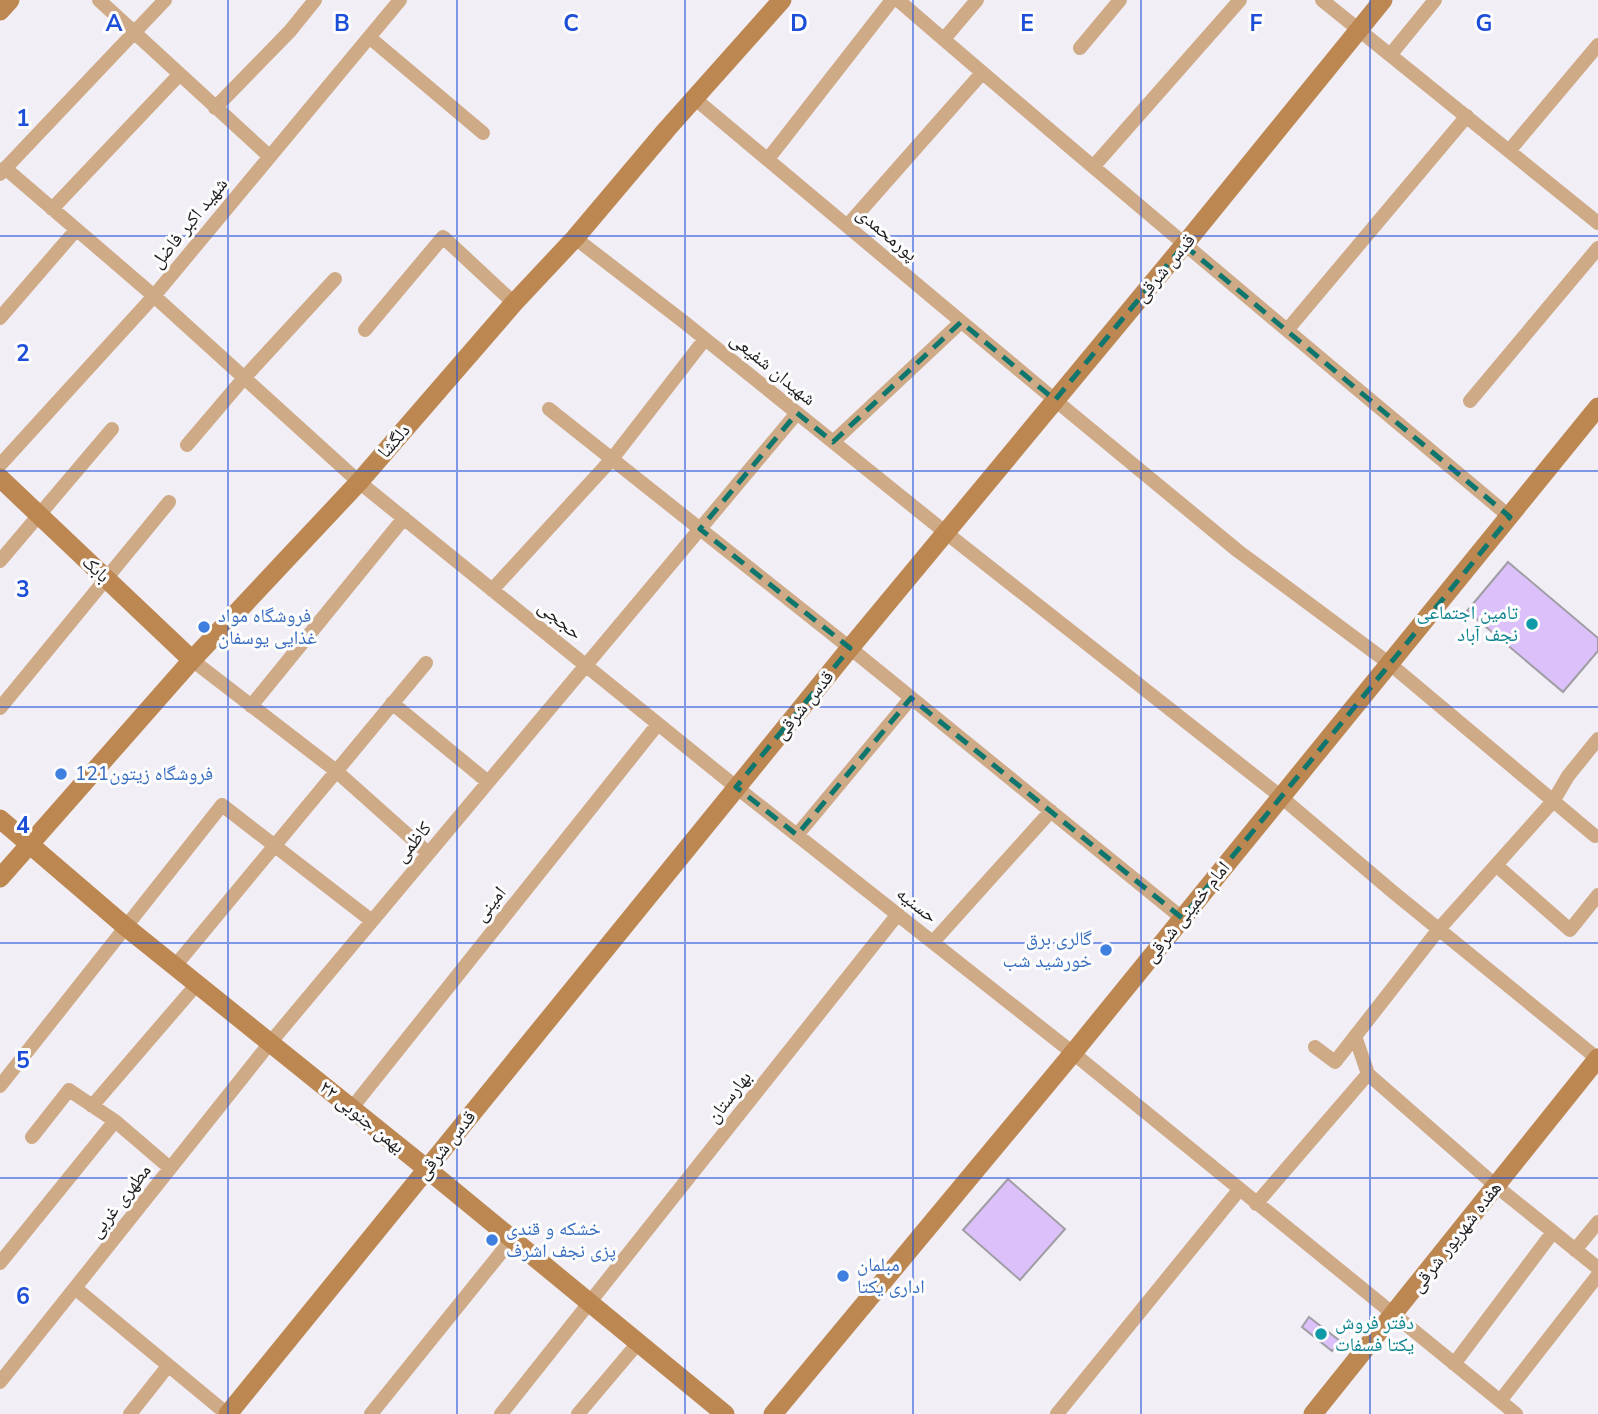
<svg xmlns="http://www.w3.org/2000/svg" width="1598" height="1414" viewBox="0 0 1598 1414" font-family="'Nunito Sans','Noto Naskh Arabic',sans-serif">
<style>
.building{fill:#dbc0f9;stroke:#a09da4;stroke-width:2}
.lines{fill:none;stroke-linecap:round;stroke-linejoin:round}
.street{stroke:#cfaa87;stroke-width:14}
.secondary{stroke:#bd8751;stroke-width:19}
.marked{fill:none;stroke:#0f766e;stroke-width:5;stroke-dasharray:14 9;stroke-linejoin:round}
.grid{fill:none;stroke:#1d4ed8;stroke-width:2;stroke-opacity:0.55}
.culture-dot{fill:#0f9aa8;stroke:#fdfdfe;stroke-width:2.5}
.shop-dot{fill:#3f7fe0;stroke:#fdfdfe;stroke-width:2.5}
.labels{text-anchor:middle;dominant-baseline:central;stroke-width:6;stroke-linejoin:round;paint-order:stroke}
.street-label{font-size:19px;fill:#1d1c1f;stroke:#fdfdfe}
.culture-label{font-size:19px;fill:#0d838f;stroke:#fdfdfe;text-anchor:end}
.shop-label{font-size:19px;fill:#366cbe;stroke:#fdfdfe;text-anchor:start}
.grid-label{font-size:23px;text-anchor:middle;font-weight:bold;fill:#1d4ed8;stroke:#fdfdfe;stroke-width:6;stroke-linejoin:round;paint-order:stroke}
</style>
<rect width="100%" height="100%" fill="#f1eef6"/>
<path class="building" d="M1508,562L1598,638V651L1563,692L1467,611Z
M1008,1179L1065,1229L1020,1280L963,1230Z
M1309,1317L1340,1341L1332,1351L1302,1327Z"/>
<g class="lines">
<path class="street" d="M99,0L269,156
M898,0C1100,175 1305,345 1510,517
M1322,0L1598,223
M369,37L483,133
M944,39L977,0
M1080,48L1120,0
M1391,54L1435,0
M694,98L1055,400L1238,551L1390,664L1595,836
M215,108L290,31L315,0
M1509,151L1598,45
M768,159L892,0
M1093,167L1240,0
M5,168L154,296L359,482L736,787L1073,1053L1516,1414
M0,174L165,0
M52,209L179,75
M847,226L982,73
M575,238L684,322L945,532L1280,796L1393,892L1598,1059
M0,318L76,230
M1288,329L1467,116
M365,330L443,237L514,303
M1470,401L1598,248
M549,409L850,648L1182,918
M833,442L961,322
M187,445L244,378L335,279
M0,465L154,296L400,0
M0,561L112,429
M492,590L612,459L705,339
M192,660L335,770L428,853
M392,703L488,782
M251,706L404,518
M0,708L169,502
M797,835L911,698
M1497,866L1570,930L1598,895
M933,942L1051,811
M175,966L426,663
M1355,1036L1368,1074L1496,1186L1598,1268
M1315,1047L1335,1062L1439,929L1554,800L1568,776L1598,739
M0,1086L222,805L372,921
M92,1106L197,984
M351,1109L658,724
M32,1137L69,1090L115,1121L170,1168
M1256,1204L1368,1074
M1575,1250L1598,1222
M0,1263L115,1121
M75,1288L227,1414
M1454,1364L1553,1232
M0,1382L270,1043L797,413
M1500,1401L1598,1275
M130,1414L168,1366
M371,1414L512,1239
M501,1414L898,914
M578,1414L638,1343
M1057,1414L1239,1190"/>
<path class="secondary" d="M0,11L10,0
M0,478L192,660
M0,819L126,927L427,1169L725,1414
M0,878L192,660L359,482L514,303L575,238L667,129L782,0
M228,1414L850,648L1184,245L1383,0
M773,1414L1073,1053L1598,407
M1313,1414L1598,1058"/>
</g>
<path class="marked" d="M1184,245L1510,517L1182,918L911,698L797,835L736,787L850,648L700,529L797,413L833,442L961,322L1055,400Z"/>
<path class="grid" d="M228,0V1414M457,0V1414M685,0V1414M913,0V1414M1141,0V1414M1370,0V1414M0,236H1598M0,471H1598M0,707H1598M0,943H1598M0,1178H1598"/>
<g class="culture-dot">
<circle cx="1532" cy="624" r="7"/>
<circle cx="1321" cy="1334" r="7"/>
</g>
<g class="shop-dot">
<circle cx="204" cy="627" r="7"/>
<circle cx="61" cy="774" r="7"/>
<circle cx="1106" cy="950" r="7"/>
<circle cx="492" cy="1240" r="7"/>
<circle cx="843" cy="1276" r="7"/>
</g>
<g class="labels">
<g class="street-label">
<text transform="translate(189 223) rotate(-51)">شهید اکبر فاضل</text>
<text transform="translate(887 234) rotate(40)">پورمحمدی</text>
<text transform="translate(1165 268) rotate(-50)">قدس شرقی</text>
<text transform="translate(773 369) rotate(39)">شهیدان شفیعی</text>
<text transform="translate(394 441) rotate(-49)">دلگشا</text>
<text transform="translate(96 569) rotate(44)">بابک</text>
<text transform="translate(560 620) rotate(39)">حججی</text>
<text transform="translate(804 705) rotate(-51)">قدس شرقی</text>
<text transform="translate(413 842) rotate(-50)">کاظمی</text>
<text transform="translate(490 904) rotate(-51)">امینی</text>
<text transform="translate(917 905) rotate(38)">حسنیه</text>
<text transform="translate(1187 912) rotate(-51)">امام خمینی شرقی</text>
<text transform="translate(729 1097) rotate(-52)">بهارستان</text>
<text transform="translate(362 1117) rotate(39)">۲۲ بهمن جنوبی</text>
<text transform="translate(446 1145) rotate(-51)">قدس شرقی</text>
<text transform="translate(120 1201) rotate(-52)">مطهری غربی</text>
<text transform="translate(1456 1237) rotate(-52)">هفده شهریور شرقی</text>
</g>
<g class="culture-label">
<text x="1518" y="613">تامین اجتماعی<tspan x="1518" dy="22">نجف آباد</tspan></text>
<text x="1335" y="1323" text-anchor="start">دفتر فروش<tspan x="1335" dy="22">یکتا فسفات</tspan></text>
</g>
<g class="shop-label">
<text x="218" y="616">فروشگاه مواد<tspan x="218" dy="22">غذایی یوسفان</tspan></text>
<text x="75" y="774">فروشگاه زیتون121</text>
<text x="1092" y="939" text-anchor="end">گالری برق<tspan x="1092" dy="22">خورشید شب</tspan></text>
<text x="506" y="1229">خشکه و قندی<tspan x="506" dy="22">پزی نجف اشرف</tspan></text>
<text x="857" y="1265">مبلمان<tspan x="857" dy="22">اداری یکتا</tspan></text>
</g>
</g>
<g class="grid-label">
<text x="114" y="31">A</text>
<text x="342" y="31">B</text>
<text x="571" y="31">C</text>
<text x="799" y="31">D</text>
<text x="1027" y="31">E</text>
<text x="1256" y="31">F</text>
<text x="1484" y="31">G</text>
<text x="23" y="126">1</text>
<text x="23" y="361">2</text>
<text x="23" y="597">3</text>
<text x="23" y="833">4</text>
<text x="23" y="1068">5</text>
<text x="23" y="1304">6</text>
</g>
</svg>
